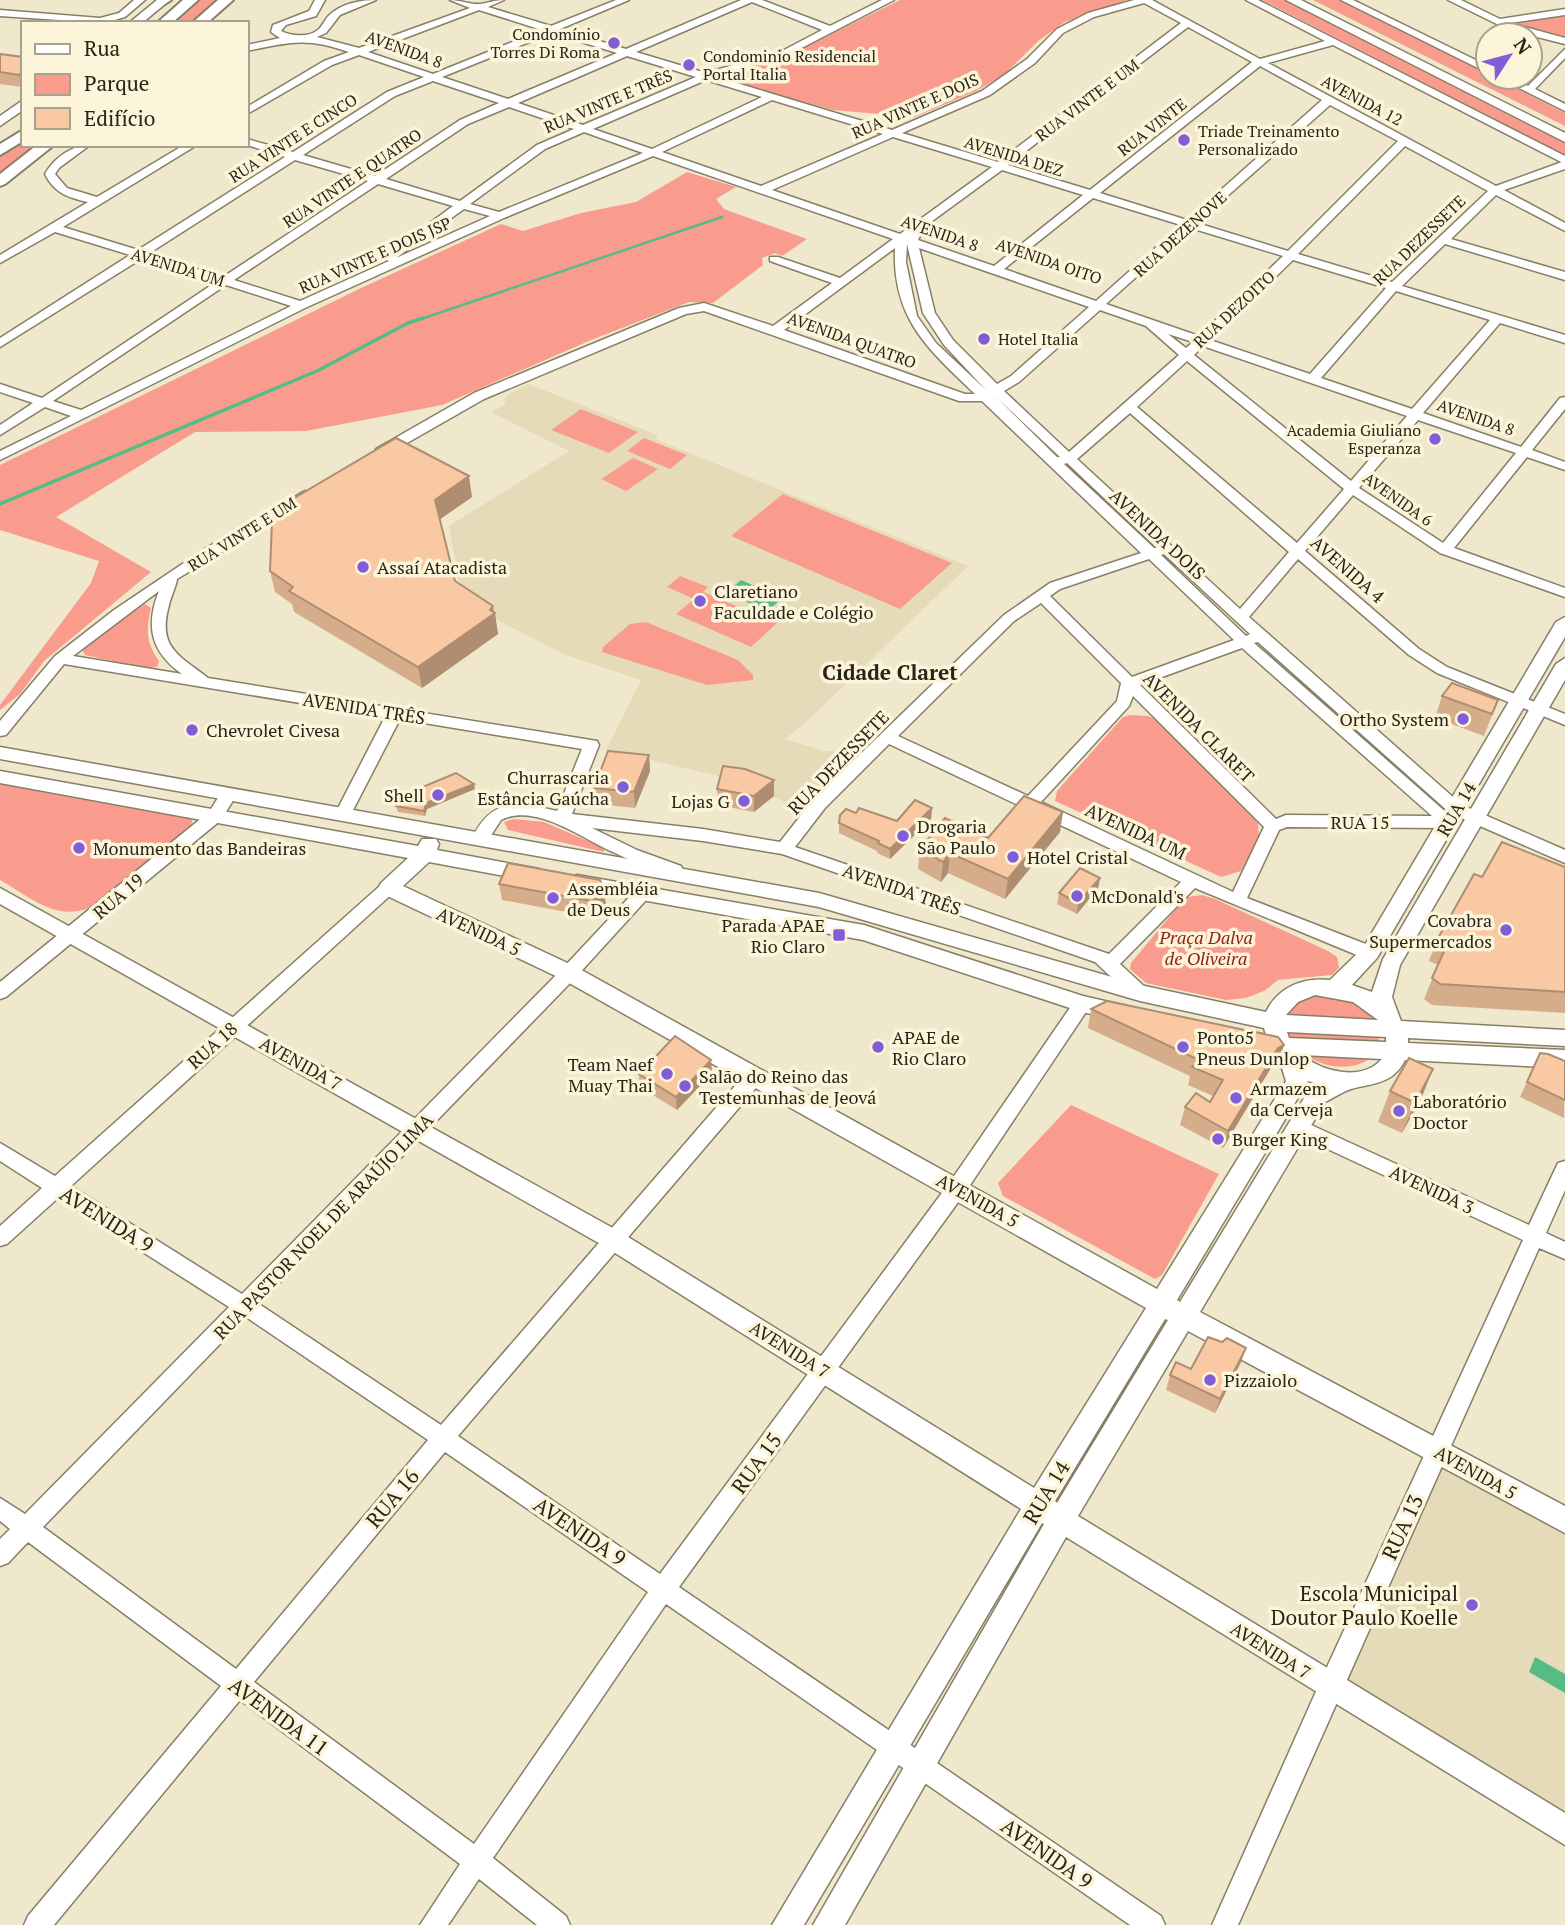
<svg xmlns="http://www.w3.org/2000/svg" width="1565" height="1925" viewBox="0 0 1565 1925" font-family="'PT Serif',serif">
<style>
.built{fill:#e5dbb9}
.green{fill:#f99c8d}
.water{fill:#57bb85}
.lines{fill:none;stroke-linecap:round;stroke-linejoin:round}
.stream-far1{stroke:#57bb85;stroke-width:2.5}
.stream{stroke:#57bb85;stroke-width:3.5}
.minor-casing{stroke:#867f66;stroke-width:3}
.major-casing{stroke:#867f66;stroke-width:3}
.highway-casing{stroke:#867f66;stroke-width:4}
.minor{fill:#fff;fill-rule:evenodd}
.major{fill:#fff;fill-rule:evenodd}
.highway{fill:#fff;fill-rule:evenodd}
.wall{fill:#d5ad8b}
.shaded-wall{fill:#ae8d71}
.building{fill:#f8c9a2;stroke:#ae8d71;stroke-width:2}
.poi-dot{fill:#815dd7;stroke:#fdf5d9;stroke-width:2.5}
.labels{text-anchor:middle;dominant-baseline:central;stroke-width:7;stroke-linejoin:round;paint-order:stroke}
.far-poi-label{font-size:16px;fill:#27251a;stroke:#fdf5d9;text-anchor:start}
.far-street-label{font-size:16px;fill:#27251a;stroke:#fdf5d9}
.street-label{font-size:18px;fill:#27251a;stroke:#fdf5d9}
.poi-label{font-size:18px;fill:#27251a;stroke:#fdf5d9;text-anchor:start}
.park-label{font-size:18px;font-style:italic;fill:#942016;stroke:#fdf5d9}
.quarter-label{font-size:21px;font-weight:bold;fill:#27251a;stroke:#fdf5d9}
.near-street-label{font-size:21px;fill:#27251a;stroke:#fdf5d9}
.near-poi-label{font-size:21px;fill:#27251a;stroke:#fdf5d9;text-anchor:end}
</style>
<rect width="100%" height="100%" fill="#efe8cc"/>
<path class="built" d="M528,384L658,435L655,439L968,566L803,725L785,739L824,751L853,752L798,809L746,782L606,750L641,680L566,655L493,618L461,595L449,526L569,451L491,412L506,404L504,399L507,395Z
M1442,1463L1565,1530V1816L1345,1680Z"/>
<path class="green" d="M196,0H221L194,23H168Z
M900,0H1127L1065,22L1038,41L1005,74L976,91L915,117L833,110L723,79L722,76L797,51Z
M1262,0H1284L1565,142V155Z
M1313,0H1339L1488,74V77H1493L1565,113V126Z
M1565,15V38L1523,29L1511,22Z
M23,139V145H41L0,176V156Z
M687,172L736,187L716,199L724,209L807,239L782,256L775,253L762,258L763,265L713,303L689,302L591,340L442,405L306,431L195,432L56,517L151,572L44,661L20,694L0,710V705L91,583L99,561L0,530V465L361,288L501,224L523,231L581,213L636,202Z
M581,409L638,432L609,453L551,430Z
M644,438L687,455L670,469L627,451Z
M633,458L658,469L626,491L601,479Z
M783,494L952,563L900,609L731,536Z
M680,576L708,587L703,592L777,623L751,647L676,614L694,599L667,587Z
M145,604L151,608C146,629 146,643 159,661L157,667L144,668L85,655L83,651L84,646Z
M646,622L738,660L753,675V680L707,685L602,652L603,647L630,624Z
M1130,715L1148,716L1156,719L1258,823L1259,838L1241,871L1221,877L1055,801L1057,791L1123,717Z
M0,780L193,816L191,826L89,908C55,921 30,897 0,880Z
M514,819L544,822L604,848V852L508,830L504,822Z
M1202,895L1215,899L1328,951L1337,957L1339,968L1332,975L1278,980L1264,991L1246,998L1226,1000L1146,983L1130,969L1131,963L1180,904L1188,897Z
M1320,994C1334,997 1349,997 1361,1006C1385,1024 1387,1060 1352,1066C1299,1075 1248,1006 1320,994Z
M1071,1105L1219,1174L1162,1275L1155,1279L1003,1196L998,1183Z"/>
<path class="water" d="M741,580L782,598L768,611L726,593Z
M1535,1657L1565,1674V1693L1529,1672Z"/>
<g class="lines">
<path class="stream-far1" d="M418,320L722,217"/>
<path class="stream" d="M0,504L317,371L408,323L423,318"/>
<defs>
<path id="minor" d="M134,0H145L125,17L104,23L0,16V10L100,18L119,13Z
M315,0H325L316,16L286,25L281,31C291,36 309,38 319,29C324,24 326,16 333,12C345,3 361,0 376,0L340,15L326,33L317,37L359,48L470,8L450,0C460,0 471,5 480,4C488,3 495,0 504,0L488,7L551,26L616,0H629L560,29L626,49L741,0H762L830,26L882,0H894L790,54L717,77L892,130L982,91L1027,59L1057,29L1088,13L1134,0H1152L1260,59L1325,41L1246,0H1258L1565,156V169L1504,190L1565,223V231L1496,195L1451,239L1565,272V280L1445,244L1402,286L1565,335V343L1500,323L1423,413L1521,447L1560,398L1565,397V409L1532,450L1565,462V470L1527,457L1454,548L1565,588V597L1440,553L1353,495L1305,551L1419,649L1447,667L1565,714V725L1437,673L1409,655L1298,559L1249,617L1462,805L1565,850V863L1450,813L1258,642L1254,643L1457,822L1449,828L1287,827L1279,830L1247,898L1376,948L1379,953L1376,958H1364L1195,888L1120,964L1146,988L1149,993L1146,998H1134L1095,962L782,854L703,841L592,828L637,850L681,866L683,870L675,876C654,870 633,862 613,852C583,839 535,802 501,820L486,843H474L472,839C491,797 518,802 557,811L582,749L400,719L351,814L343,820L335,814L385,717L64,664L6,735L0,736V721L55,656L114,610L206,548L305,491L312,495L310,498L177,579C176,587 171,596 169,605C157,648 179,655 208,678L597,741L599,745L572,814L703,829L780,842L813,800L1004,615L1050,583L1141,553L982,401H959L704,311L686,314L484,399L386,455H376V449L474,393L679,308L704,303L773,326L832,283L770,261V257H778L840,278L893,239L653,156L504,218L305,308L0,460V451L71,416L45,407L0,435V425L33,403L0,392V384L42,398L216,282L141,259L0,347V338L130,255L55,232L0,263V255L88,202C69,198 54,193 45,174C54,158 72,145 90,145L59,168L55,174L67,188L97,197L184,145H197L63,227L138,250L285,157L247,145V139L293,152L387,92L424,77L359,55L332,65L247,114V107L324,61L349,52C307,37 289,42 247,51V45L280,38L271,32L273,25L309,11ZM752,2L822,30L784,50L706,73L636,52ZM1144,3L1181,23L998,162L902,133L990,95L1035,63L1063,33L1094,17ZM479,10L542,30L433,74L368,52ZM1188,27L1252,62L1090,190L1008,165ZM552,33L617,53L508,99L442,77ZM1333,45L1561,162H1562L1496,186L1268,63ZM627,56L696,77L583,125L518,103ZM1260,66L1322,100L1187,220L1100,193ZM706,80L762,97L652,149L593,129ZM433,81L499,103L460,120L375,176L303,155L395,96ZM772,100L883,134L761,186L662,152ZM1330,105L1398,141L1288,251L1197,223ZM509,107L574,129L537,145L460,201L386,179L468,124ZM584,132L643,153L499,212L470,204L545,149ZM893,137L992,167L900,234L772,190ZM1405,146L1488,191L1392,282L1298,254ZM295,160L368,181L223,277L148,254ZM1002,170L1083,195L994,266L918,240L924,227ZM378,184L453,206L385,256L383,258L389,261L300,301L234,280ZM1093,198L1181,225L1096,301L1004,269ZM464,209L490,216L396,258ZM1191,228L1283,256L1199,336L1106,304ZM907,244L923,313L944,345L986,390L936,343L917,316L906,262ZM895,248C892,319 928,349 975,394H965L784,330ZM919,248L1089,307L1011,376L997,384L953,340L935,313ZM1293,260L1386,288L1310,374L1210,340ZM226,285L291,306L81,410L53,401ZM1396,291L1490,320L1412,409L1321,378ZM1100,310L1146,326L1179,355L1069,452L1004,391L1019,382ZM1168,334L1193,342L1186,348ZM1203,346L1407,416L1351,481L1194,355ZM1187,361L1344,489L1297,543L1137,407ZM995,396L1060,457H1057ZM1130,413L1289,552L1240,609L1077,459ZM1418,420L1516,453L1443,543L1359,488ZM1067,463L1157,548H1154L1064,464ZM1164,554L1250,634L1246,636L1161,555ZM1149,559L1234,640L1132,677L1050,596L1060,589ZM159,591C145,626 151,652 182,674L73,656ZM1041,603L1121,683L1117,701L1028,796L898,736L1014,621ZM1242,648L1432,816L1286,815L1276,819L1140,685ZM1133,696L1264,827L1233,892L1041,802L1129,706ZM889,744L1181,882L1109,954L795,847L825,808Z
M1341,0H1353L1488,66V73Z
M1448,0H1461L1500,19L1565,9V15L1510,23L1565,38V44L1509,30Z
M1565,49V58L1535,89L1565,104V111L1497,77H1510L1528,86Z
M229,789L237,794L221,820L6,997L0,999V982L209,812L223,790Z
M388,882L396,888L394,892L71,1186L242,1294L563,968L636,890H648L650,894L648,898L575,978L259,1304L441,1425L747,1072L754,1070L761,1072L763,1077L761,1082L458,1436L660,1574L950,1182L1076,999H1088L1091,1004L1088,1009L964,1194L679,1587L1161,1916L1165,1925H1130L666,1604L493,1858L566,1916L570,1925H537L479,1879L448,1925H420L460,1864L240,1700L54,1925H24L28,1916L221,1686L28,1542L8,1563L0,1566V1539L10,1529L0,1521V1498L25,1514L229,1307L58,1198L7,1244L0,1246V1226L42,1188L0,1161V1143L55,1176L382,884ZM246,1317L428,1440L236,1669L43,1527ZM445,1452L648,1592L474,1844L254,1682Z
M1298,1119L1529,1225L1558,1163L1565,1161V1190L1546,1233L1565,1242V1259L1539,1248L1238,1925H1212L1322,1678L1523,1240L1291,1132L1289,1127L1291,1122Z"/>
<path id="major" d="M157,0H170L142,23H129Z
M1286,0H1301L1565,133V142Z
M23,100V110L0,126V116Z
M1565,617V637L1377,958L1352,985L1372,992L1383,959L1556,664L1565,658V680L1400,965L1392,997L1401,1021L1565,1030V1046L1408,1038V1043L1565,1050V1068L1405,1060C1393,1084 1374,1083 1351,1089C1342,1092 1333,1098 1325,1102L1200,1312L1565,1506V1533L1188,1331L1078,1516L1565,1813V1845L1066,1537L845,1925H813L1044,1524L1042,1523L804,1925H772L1021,1509L604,1246L0,904V888L620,1232L1034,1488L1146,1308L562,979L381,893L378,888L381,883L408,858L0,783V771L418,846L422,839H436L439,844L437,850L539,869L542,874L539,879L532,881L429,862L403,886L576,967L1157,1289L1286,1081C1277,1051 1278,1056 1249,1047L1246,1041L1249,1035L1257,1033L1266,1035L1264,1028L1140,1001L819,907L0,759V747L819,893L1140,985L1266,1012C1278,987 1303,977 1330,980L1363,948L1556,622ZM1315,995L1353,1002L1378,1020L1286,1015L1298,1002ZM1287,1032L1386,1037V1042L1289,1038ZM1302,1055L1382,1059C1362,1082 1322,1072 1302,1055ZM1308,1081L1320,1085L1309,1090L1180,1302L1177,1300ZM1165,1319L1168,1320L1057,1503L1055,1501Z
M577,875L864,925L1083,996L1131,1007L1134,1013L1131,1019L1123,1021L1082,1012L863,940L570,887L567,882L570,877Z"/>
<path id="highway" d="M171,0L163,5L156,1L157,0Z
M183,0H198L172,23H157Z
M218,0H233L207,23H192Z
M23,130V141L0,155V144Z
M37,145H54L5,184L0,186V174Z"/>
</defs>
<use href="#minor" class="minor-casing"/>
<use href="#major" class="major-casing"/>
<use href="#highway" class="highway-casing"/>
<use href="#minor" class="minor"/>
<use href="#major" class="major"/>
<use href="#highway" class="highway"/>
</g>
<path class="wall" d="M0,54L23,57L22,87L0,84Z
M472,497L440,519L455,581L494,612L498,634L422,688L294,612L292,604L275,592L270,571Z
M1442,696L1498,700L1484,736L1435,718Z
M649,755L650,771L635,808L596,804L594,788Z
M475,789L427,809L425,816L398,812L396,806Z
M717,789L774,796L754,812L718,805Z
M932,808L931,819L890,859L877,853V851L839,833V823L856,813L897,821Z
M1060,832L1005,899L948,873L941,882L918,869L920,849L988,838Z
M1565,867V1013L1432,1005L1424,999L1438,965L1429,961L1437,940L1482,877Z
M1100,878L1098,888L1077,914L1057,904L1059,893Z
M600,880L606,909L593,917L502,900L499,884Z
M1091,1009L1284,1045L1279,1063L1272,1066L1223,1148L1180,1125L1185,1107L1210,1102L1213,1096L1188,1085L1190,1076L1088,1028Z
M1540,1053L1565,1061L1564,1118L1520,1097Z
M712,1073L677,1110L640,1087L639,1074Z
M1390,1091L1421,1099L1402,1133L1378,1122Z
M1241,1362L1215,1413L1166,1390L1170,1375L1191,1369Z"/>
<path class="shaded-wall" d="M23,71V87H22L19,75Z
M469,476L472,497L439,520L435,500Z
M493,606L494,614L495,613L498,634L422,688L418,667Z
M649,755L650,771L635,808L634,792Z
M774,780V796L754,812V796Z
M474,784L475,789L427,809L425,816L424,811L426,803Z
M932,808L931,819L890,859V849Z
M1063,812L1060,832L1005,899L1008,879Z
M950,853L948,873L941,882L943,862Z
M1100,878L1098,888L1077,914L1078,903Z
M605,893L606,909L593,917L592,901Z
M1284,1045L1279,1063L1272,1066L1223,1148L1228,1131L1278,1048Z
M711,1060L712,1073L677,1110L676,1097Z
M1433,1069L1421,1099L1402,1133L1415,1103Z
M1246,1348L1241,1362L1215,1413L1220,1399Z"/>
<path class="building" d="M0,54L23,57V71L19,75L0,72Z
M396,438L469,476L435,500L455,581L493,606L490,610L495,613L418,667L289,591L293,587L270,571L272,521L291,500Z
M1452,683L1498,700L1492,714L1442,696Z
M608,751L649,755L634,792L594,788Z
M723,766L745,769L774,780L754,796L717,789Z
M456,773L474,784L426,803L424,811L396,806L401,796Z
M1024,796L1063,812L1008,879L950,853L943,862L920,849L945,818L988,838Z
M915,800L932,808L890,849L878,843L879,841L839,823L840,815L846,809L856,813L859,808L897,821Z
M1502,842L1565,867V992L1440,984L1432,978L1447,945L1437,940L1474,874L1482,877Z
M508,863L600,880L605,893L592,901L499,884Z
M1080,868L1100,878L1078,903L1059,893Z
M1107,1001L1278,1037L1284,1045L1278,1048L1228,1131L1185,1107L1196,1093L1210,1102L1223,1080L1192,1067L1199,1060L1091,1009Z
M675,1036L711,1060L676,1097L639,1074Z
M1540,1053L1548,1054L1565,1061V1100L1527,1082Z
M1409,1058L1433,1069L1415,1103L1390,1091Z
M1208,1337L1222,1342L1227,1338L1246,1348L1220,1399L1170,1375L1176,1362L1191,1369Z"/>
<g class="poi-dot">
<circle cx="614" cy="43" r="7"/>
<circle cx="689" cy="65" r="7"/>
<circle cx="1184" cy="140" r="7"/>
<circle cx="984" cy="339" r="7"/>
<circle cx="1435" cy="439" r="7"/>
<circle cx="363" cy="567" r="7"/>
<circle cx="700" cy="601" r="7"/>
<circle cx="1463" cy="719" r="7"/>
<circle cx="192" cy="730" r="7"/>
<circle cx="623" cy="787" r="7"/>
<circle cx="438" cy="795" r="7"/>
<circle cx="744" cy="801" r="7"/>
<circle cx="903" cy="836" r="7"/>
<circle cx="79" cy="848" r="7"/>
<circle cx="1013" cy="857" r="7"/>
<circle cx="1077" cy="896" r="7"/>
<circle cx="553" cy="898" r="7"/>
<circle cx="1506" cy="930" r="7"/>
<rect x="832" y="928" width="14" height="14" rx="3.5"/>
<circle cx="878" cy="1047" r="7"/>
<circle cx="1183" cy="1047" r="7"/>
<circle cx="667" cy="1074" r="7"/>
<circle cx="685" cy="1086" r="7"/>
<circle cx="1236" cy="1098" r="7"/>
<circle cx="1399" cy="1111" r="7"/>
<circle cx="1218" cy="1139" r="7"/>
<circle cx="1210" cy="1380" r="7"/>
<circle cx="1472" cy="1605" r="7"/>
</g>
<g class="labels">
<g class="far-poi-label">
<text x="600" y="34" text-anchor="end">Condomínio<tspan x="600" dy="18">Torres Di Roma</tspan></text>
<text x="703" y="56">Condominio Residencial<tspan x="703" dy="18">Portal Italia</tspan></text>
<text x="1198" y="131">Triade Treinamento<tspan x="1198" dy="18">Personalizado</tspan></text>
<text x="998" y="339">Hotel Italia</text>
<text x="1421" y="430" text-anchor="end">Academia Giuliano<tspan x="1421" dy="18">Esperanza</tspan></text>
</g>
<g class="far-street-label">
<text transform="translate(404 49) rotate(20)">AVENIDA 8</text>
<text transform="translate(1087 100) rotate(-37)">RUA VINTE E UM</text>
<text transform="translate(1362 100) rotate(28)">AVENIDA 12</text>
<text transform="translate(608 101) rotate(-23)">RUA VINTE E TRÊS</text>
<text transform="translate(915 106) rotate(-24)">RUA VINTE E DOIS</text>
<text transform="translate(1152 127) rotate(-38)">RUA VINTE</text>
<text transform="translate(293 138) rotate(-33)">RUA VINTE E CINCO</text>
<text transform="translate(1014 156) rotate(17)">AVENIDA DEZ</text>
<text transform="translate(352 178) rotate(-34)">RUA VINTE E QUATRO</text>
<text transform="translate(940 233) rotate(19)">AVENIDA 8</text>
<text transform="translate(1180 234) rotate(-42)">RUA DEZENOVE</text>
<text transform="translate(1419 240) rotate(-44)">RUA DEZESSETE</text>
<text transform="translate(375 255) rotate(-24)">RUA VINTE E DOIS JSP</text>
<text transform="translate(1049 261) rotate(19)">AVENIDA OITO</text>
<text transform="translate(178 267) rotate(17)">AVENIDA UM</text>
<text transform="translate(1234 309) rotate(-43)">RUA DEZOITO</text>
<text transform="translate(852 340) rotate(20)">AVENIDA QUATRO</text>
<text transform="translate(1476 417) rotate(19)">AVENIDA 8</text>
<text transform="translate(1398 499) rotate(35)">AVENIDA 6</text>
<text transform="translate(242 534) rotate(-32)">RUA VINTE E UM</text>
</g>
<g class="street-label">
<text transform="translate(1158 534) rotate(43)">AVENIDA DOIS</text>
<text transform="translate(1348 569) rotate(41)">AVENIDA 4</text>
<text transform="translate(364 708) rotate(9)">AVENIDA TRÊS</text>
<text transform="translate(1199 727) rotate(45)">AVENIDA CLARET</text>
<text transform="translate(838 762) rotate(-46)">RUA DEZESSETE</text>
<text transform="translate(1456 809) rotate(-60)">RUA 14</text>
<text x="1360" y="822">RUA 15</text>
<text transform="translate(1136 831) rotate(25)">AVENIDA UM</text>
<text transform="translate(902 889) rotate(19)">AVENIDA TRÊS</text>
<text transform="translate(118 896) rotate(-40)">RUA 19</text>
<text transform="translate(479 931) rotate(25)">AVENIDA 5</text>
<text transform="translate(212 1045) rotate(-42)">RUA 18</text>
<text transform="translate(301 1063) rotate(29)">AVENIDA 7</text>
<text transform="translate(1432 1189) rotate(25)">AVENIDA 3</text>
<text transform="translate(978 1200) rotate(29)">AVENIDA 5</text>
<text transform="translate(323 1226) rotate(-46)">RUA PASTOR NOEL DE ARAÚJO LIMA</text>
<text transform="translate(790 1349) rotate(32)">AVENIDA 7</text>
<text transform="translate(1476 1472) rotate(29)">AVENIDA 5</text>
<text transform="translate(1271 1650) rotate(32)">AVENIDA 7</text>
</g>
<g class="poi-label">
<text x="377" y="567">Assaí Atacadista</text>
<text x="714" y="591">Claretiano<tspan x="714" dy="21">Faculdade e Colégio</tspan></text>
<text x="1449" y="719" text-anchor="end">Ortho System</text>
<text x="206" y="730">Chevrolet Civesa</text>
<text x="609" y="777" text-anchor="end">Churrascaria<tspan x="609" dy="21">Estância Gaúcha</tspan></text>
<text x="424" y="795" text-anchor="end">Shell</text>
<text x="730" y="801" text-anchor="end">Lojas G</text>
<text x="917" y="826">Drogaria<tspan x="917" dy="21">São Paulo</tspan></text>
<text x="93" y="848">Monumento das Bandeiras</text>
<text x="1027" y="857">Hotel Cristal</text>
<text x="567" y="888">Assembléia<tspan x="567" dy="21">de Deus</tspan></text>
<text x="1091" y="896">McDonald's</text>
<text x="1492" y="920" text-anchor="end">Covabra<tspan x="1492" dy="21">Supermercados</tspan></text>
<text x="825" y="925" text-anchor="end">Parada APAE<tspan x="825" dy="21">Rio Claro</tspan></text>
<text x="892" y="1037">APAE de<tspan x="892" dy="21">Rio Claro</tspan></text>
<text x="1197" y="1037">Ponto5<tspan x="1197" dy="21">Pneus Dunlop</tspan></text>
<text x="653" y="1064" text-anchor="end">Team Naef<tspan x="653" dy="21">Muay Thai</tspan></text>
<text x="699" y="1076">Salão do Reino das<tspan x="699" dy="21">Testemunhas de Jeová</tspan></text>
<text x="1250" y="1088">Armazem<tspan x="1250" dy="21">da Cerveja</tspan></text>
<text x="1413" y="1101">Laboratório<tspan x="1413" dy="21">Doctor</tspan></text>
<text x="1232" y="1139">Burger King</text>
<text x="1224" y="1380">Pizzaiolo</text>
</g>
<g class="park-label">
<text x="1206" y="937">Praça Dalva<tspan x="1206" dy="21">de Oliveira</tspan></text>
</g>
<g class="quarter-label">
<text x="890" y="672">Cidade Claret</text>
</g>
<g class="near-street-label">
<text transform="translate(107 1219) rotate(32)">AVENIDA 9</text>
<text transform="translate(756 1463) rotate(-54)">RUA 15</text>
<text transform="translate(1046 1492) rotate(-59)">RUA 14</text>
<text transform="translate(392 1498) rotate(-50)">RUA 16</text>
<text transform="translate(1402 1527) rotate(-65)">RUA 13</text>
<text transform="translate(580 1531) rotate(34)">AVENIDA 9</text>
<text transform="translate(279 1716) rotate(36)">AVENIDA 11</text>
<text transform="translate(1047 1853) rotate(35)">AVENIDA 9</text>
</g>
<g class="near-poi-label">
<text x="1458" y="1593">Escola Municipal<tspan x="1458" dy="24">Doutor Paulo Koelle</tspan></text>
</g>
</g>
<rect x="21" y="21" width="228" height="126" fill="#fdf5d9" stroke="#a7a28d" stroke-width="2"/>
<rect x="35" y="44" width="35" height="10" fill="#ffffff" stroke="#a7a28d" stroke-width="2"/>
<text x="84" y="56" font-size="21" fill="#27251a">Rua</text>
<rect x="35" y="74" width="35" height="21" fill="#f99c8d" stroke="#a7a28d" stroke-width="2"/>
<text x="84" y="91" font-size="21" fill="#27251a">Parque</text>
<rect x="35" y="108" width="35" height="21" fill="#f8c9a2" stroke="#a7a28d" stroke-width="2"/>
<text x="84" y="126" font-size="21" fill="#27251a">Edifício</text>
<g transform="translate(1509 56) rotate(54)"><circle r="33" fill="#fdf5d9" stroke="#a7a28d" stroke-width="2"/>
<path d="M0-5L12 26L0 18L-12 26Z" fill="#815dd7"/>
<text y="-10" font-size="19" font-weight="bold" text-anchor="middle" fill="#27251a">N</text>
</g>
</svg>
